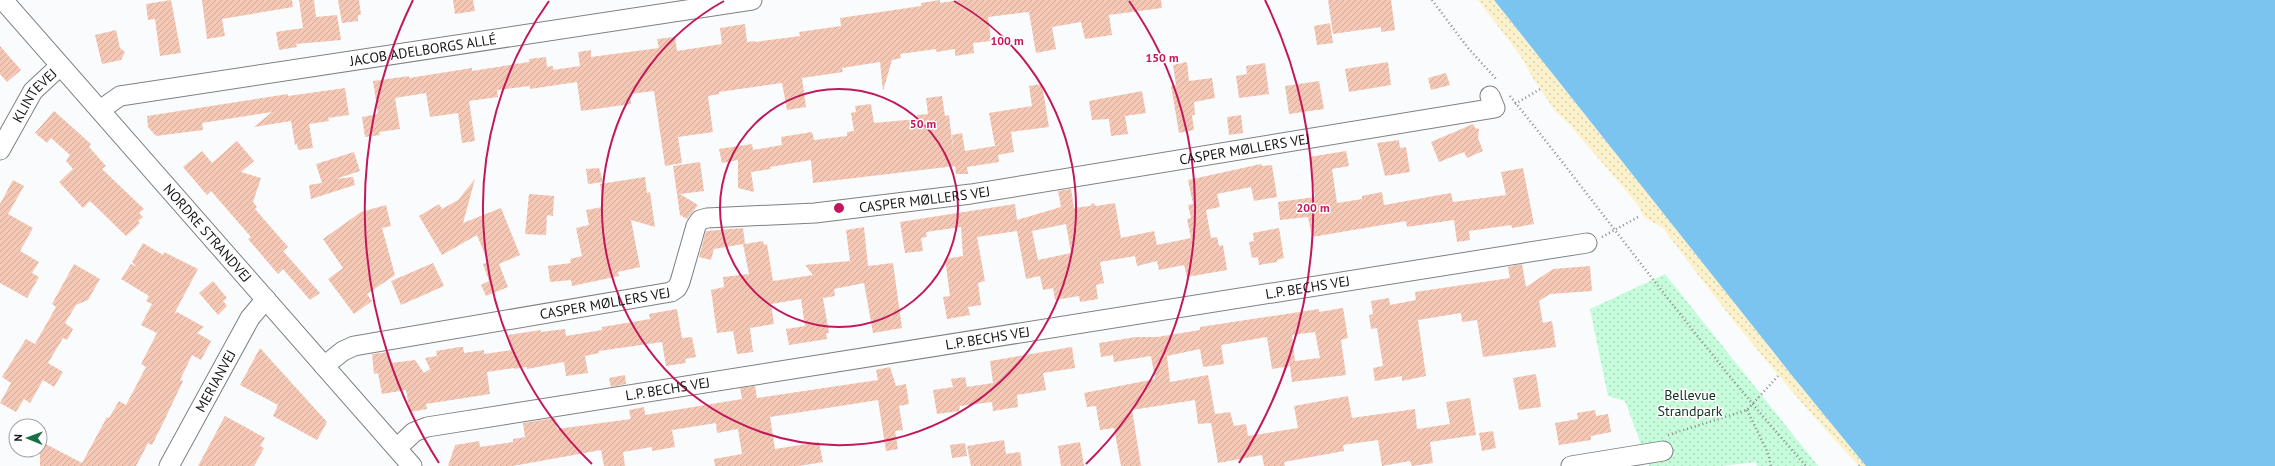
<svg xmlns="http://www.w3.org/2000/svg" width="2275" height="466" viewBox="0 0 2275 466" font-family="'PT Sans',sans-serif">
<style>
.sand{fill:url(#sand-dots)}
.park{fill:url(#park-dots)}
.water{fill:#7cc4f0}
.building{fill:url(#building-hatch);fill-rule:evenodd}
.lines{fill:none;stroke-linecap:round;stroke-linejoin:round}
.minor-casing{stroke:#7f8082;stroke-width:21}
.path{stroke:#878889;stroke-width:2.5;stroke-dasharray:1 3;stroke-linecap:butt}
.minor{stroke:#fff;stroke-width:19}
.ring{fill:none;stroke:#c2185b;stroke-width:2}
.labels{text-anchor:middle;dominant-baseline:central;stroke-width:3;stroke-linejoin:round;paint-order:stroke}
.street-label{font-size:14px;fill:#161617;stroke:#fff}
.park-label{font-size:14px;fill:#10301f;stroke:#fff}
.centre{fill:#c2185b;stroke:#fff;stroke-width:2}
.ring-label{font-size:12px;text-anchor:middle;font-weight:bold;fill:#c2185b;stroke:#fff;stroke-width:3;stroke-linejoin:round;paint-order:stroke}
</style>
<defs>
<pattern id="sand-dots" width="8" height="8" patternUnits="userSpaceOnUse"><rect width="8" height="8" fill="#fbf2cc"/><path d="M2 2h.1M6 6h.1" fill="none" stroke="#d6cfae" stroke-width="1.8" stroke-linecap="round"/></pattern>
<pattern id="park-dots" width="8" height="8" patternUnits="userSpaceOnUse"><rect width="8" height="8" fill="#c6fcdb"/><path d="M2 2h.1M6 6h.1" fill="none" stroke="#a9d7bb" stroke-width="1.8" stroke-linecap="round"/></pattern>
<pattern id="building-hatch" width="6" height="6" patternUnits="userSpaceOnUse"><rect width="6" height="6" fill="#f5c8b6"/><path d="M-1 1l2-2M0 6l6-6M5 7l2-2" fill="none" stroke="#d1ab9c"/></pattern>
</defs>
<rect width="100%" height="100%" fill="#fafbfd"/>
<path class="sand" d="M1478,0H1494L1794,378L1866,466H1859C1789,392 1724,311 1663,228L1644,217L1638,205L1570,125L1555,111L1531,75L1522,58Z"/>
<path class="park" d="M1665,274L1818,466H1757L1756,462L1723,466H1649L1625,401L1608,396L1590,309Z"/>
<path class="water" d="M1494,0H2275V466H1866L1794,378Z"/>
<path class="building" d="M171,0L181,53L160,56L155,19L148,20L146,4Z
M202,0H292L293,7L222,19L225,36L207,39Z
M299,0H314L316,17L337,15L341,40L296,44L297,47L279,50L276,32L303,28Z
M338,0H359L361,15H358V21L342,23Z
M453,0H473L475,11L455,14Z
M940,0V3L960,0H1161L1162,8L1109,15L1112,35L1085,39L1081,22L1052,27L1056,49L1036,53L1029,12L988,17L991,41L973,43L974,53L955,56V49L936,52V49L900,54L901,58L892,60L883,91L880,62L842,68L843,72L802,78L806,107L787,110L782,83L719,92V94L708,96L713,132L678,137L682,163L665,166L654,91L630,94L631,104L581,111L577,82L530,89V86L497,90L498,97L469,101L475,141L462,143L458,113L430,117L426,93L395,98L400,129L379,132L380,135L365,137L362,117L378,114L373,81L409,76V78L472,68V71L529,62V59L546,57L547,67L553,66V70L580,66L578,52L591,50V57L659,48L657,39L675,37L677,51L722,44L720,28L745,24L747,42L755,41V42L800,36L799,32L841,26L840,18L921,6V3Z
M1328,0H1391L1395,30L1381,32V27L1333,34Z
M1330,23L1333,43L1317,45L1314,26Z
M116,30L120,48L125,52L121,60L102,64L95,35Z
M0,46L21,70L7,82L0,74Z
M1187,62L1189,81L1212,78L1215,98L1194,102L1195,115H1192L1194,130L1179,133L1171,86L1176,85L1173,65Z
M1388,62L1391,85L1349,92L1345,69Z
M1265,63L1269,94L1239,98L1236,76L1247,74L1246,66Z
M1446,73L1450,85L1431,90L1428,78Z
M1319,81L1324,109L1289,114L1285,86Z
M1042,84L1049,127L1011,132L1014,152L998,155L999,162L967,167L968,174H956L955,166L813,183L811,160L770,167L771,169L751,172L754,192L738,188V160L722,163L719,149L752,144L753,150L782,145L781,137L812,132L814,140L847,136V132L854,131L851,113L856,112L855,106L871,104L874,123L917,119V115L928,114L926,98L942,96L945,116L949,115L953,149L952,135L962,133L965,151L995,146L989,113L1032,106L1029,86Z
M345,88L349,115L328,118L329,121L309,124L313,148L298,150L297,144L295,145L291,121L254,127L272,112L202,123L203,130L156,136L148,127L147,116L288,94V96Z
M1142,91L1146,113L1125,116L1128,134L1111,136L1109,119L1092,120L1089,101Z
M54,111L91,144L89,147L106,166L102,169L144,209L139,213L143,217L138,221L140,223L126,236L90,201L83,208L59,182L73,169L66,161L70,155L51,138L47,143L35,133Z
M1241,115L1243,133L1229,135L1227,117Z
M1473,124L1475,128L1479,129L1478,138L1483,151L1467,158L1464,152L1439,162L1431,142Z
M1399,140L1400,148L1406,147L1410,172L1385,176L1377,143Z
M237,141L254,161L241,172L261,178L253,202L257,207L255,209L288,247L283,251L320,293L310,300L283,269L278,274L248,239L251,237L211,191L207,195L183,167L202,151L212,163Z
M1346,151L1349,166L1332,169L1337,203L1362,199V196L1382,192L1384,205L1451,193L1453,202L1506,195L1501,172L1523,168L1534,224L1512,228L1511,225L1469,231L1470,240L1457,242L1454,220L1407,227L1406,221L1312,237L1308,217L1280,220L1278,202L1315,197L1309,157Z
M354,152L360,171L336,179L353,177L355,185L311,199L309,185L322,183L316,164Z
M700,162L704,191L680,194L698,205L687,219L680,215L673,166Z
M1261,164L1262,166L1272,165L1277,197L1254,201L1251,187L1217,194L1220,207L1206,210L1211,238L1217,237L1219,246L1223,245L1227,270L1187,277L1184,265L1159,270L1157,261L1137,266L1135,256L1100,262L1104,283L1096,285L1098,299L1080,302L1079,296L1055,300L1053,288L1043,290L1040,276L1026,279L1017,231L977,237L985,281L978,283L981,305L968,307L970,315L947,319L943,297L950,296L945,259L963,256L961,227L926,232L927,237L921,238L923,251L905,253L900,222L1015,204L1017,220L1061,207L1058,191L1071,189L1074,208L1090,206L1093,203L1096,206L1115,203L1121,238L1154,231L1157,245L1191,238L1187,219L1191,218L1188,205L1193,204L1188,180ZM1066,224L1071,253L1038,260L1032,231Z
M599,168L603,182L588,184L586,169Z
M645,177L647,193L650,192L655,227L631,220L640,267L618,272L619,276L572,286L571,280L550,282L548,266L571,263L570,259L582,256L576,228L589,225L586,210L603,207L600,184Z
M475,179L463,223L501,208L520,255L499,264L508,287L486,296L481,285L489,281L483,264L488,262L477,235L442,255L419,216L439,204L442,209L458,200Z
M13,180L24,186L8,214L33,228L20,251L39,262L32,273L39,277L27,298L0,283V204Z
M529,194L554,196L553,216L547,215L546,235L525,234Z
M386,205L391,226L382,228L395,275L367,294L372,301L354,314L328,279L343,268L323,239L361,212Z
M864,227L868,266L893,263L902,328L873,333L864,283L834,289L835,296L823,298L829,333H826L827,339L789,345L786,329L805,326L801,299L771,304L774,324L750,328L753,352L737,354L733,331L717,333L711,290L724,287L723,277L749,274L743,244L714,249L711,260L699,257L706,231L743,228L745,244L763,241L764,245L767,244L773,281L813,275L805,265L850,261L846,230Z
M1279,228L1284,258L1277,260V262L1259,265L1258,257L1252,258L1249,242L1254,241L1253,233Z
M143,243L163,255L164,252L198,269L174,314L177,312L204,327L197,333L211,341L201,360L192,355L180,380L183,381L164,421L152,445L148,443L136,466H40V441L82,463L107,417L109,418L119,401L126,405L146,367L141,364L157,333L141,325L152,304L146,301L149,296L121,279L131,264L137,267L132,262Z
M433,263L444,286L401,305L391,281Z
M74,264L100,279L88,300L76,305L65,323L73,329L67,340L63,338L48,363L63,372L54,387L43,380L30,403L24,399L16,412L0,403L11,383L2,377L26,339L35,344L56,307L52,304Z
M1522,264L1526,287L1553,269L1590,266L1592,291L1550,294L1539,301L1543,323L1552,321L1556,347L1483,357L1477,320L1462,322L1461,313L1418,320L1426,376L1402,381V376L1375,381L1373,368L1383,366L1377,328L1371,329L1369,315L1373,314L1371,301L1389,298L1390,305L1416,300L1415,292L1510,278L1508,267Z
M213,281L227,298L223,301L227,306L218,315L199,293Z
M1343,308L1348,338L1341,340L1346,375L1292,382L1290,366L1272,369L1267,337L1221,345L1224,364L1203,367L1200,349L1167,356L1170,382L1208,375L1215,414L1230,412L1234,426L1246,424L1248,436L1298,428L1294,406L1348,396L1352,418L1415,409L1417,429L1450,424L1446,402L1470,398L1476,435L1430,442L1433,463L1412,466L1410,461L1382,466L1378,440L1343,445L1344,451L1284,462L1285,466H1264L1262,455L1218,463L1211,423L1198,424L1195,400L1132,410L1141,466H1121L1114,428L1100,430L1096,406L1087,407L1084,393L1155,379L1151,356L1114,362L1113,355L1101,357L1099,343L1136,337H1157L1200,330V327L1319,309V312ZM1315,332L1320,358L1295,361L1292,335Z
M677,309L682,338L692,337L696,357L685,359L686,363L666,366L662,342L599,351V353L585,356L588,373L566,376L564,362L527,369V367L514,369V368L487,372L490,394L426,404L427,409L410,412L406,390L382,394L378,373L374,374L372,354L389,352L391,363L415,360L424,373L430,369L425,358L437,356L436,351L460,347H463L464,353L484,350V354L511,350L508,335L541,330V332L565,329L566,336L602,330V327L650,319L649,314Z
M1072,347L1075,368L1043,373L1046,390L1017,395L1018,407L993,411L992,402L960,406L959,411L937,414L933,390L953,387L951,379L965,377L967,387L993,383L990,361Z
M260,348L327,422L317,440L273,416L278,405L240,385Z
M890,367L896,386L906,384L909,404L899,406L903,430L895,431L898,449L886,451L878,400L770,417L775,449L819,442L823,462L799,466H715L714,459L742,454L738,429L717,433L716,423L672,430L675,447L652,451V447L623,452L625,466H604L601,450L513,466H448L455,445L479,441L480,447L513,442V439L525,437L523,423L555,418L557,429L631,419L629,410L644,407L645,415L742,399L740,388L755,386L757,398L878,380L876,370Z
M1536,374L1541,407L1519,410L1513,378Z
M625,375L626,384L611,387L609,378Z
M1595,410L1596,416L1608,414L1611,432L1591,436V440L1559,445L1555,423L1578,419L1577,413Z
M225,416L265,438L260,446L264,448L254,466H198Z
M1493,431L1496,448L1482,451L1479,433Z
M1004,440L1006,454L1020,452L1022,466H971L967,446Z
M1080,442L1084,466H1061L1058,446Z
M965,443L967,456L952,458L950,445Z"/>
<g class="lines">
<defs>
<g id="minor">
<path id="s1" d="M3,0L412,466"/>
<path id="s2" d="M100,110L120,96L752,0"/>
<path id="s3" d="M0,150L33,91L60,66"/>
<path id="s4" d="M324,366L343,351L354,346L671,292L677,288L680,282L696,226L700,220L707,218L815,213L971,194L1495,108L1490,96"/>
<path id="s5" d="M397,448L414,432L427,427L1587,243"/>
<path id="s6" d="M169,466L250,318L266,299"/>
<path d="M1571,466L1663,451"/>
</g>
</defs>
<use href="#minor" class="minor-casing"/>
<path class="path" d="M1432,0L1468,48L1497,80
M1510,96C1609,219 1701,348 1806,466
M1515,104L1542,88
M1602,237L1640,216
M1747,410L1768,453L1771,466
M1668,435L1747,410L1778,376
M1859,466L1862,463"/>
<use href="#minor" class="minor"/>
</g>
<g class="ring">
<circle cx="839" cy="208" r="119"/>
<path d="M954 1A237 237 0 1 1 724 1"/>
<path d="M592 464A356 356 0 0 1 549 1M1129 1A356 356 0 0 1 1086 464"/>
<path d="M439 463A474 474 0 0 1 413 0M1265 0A474 474 0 0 1 1239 463"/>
</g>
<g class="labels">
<g class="street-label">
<text stroke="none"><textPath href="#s2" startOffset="331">JACOB ADELBORGS ALLÉ</textPath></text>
<text stroke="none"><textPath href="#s3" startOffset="65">KLINTEVEJ</textPath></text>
<text stroke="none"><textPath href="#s4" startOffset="987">CASPER MØLLERS VEJ</textPath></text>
<text stroke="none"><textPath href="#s4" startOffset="663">CASPER MØLLERS VEJ</textPath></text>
<text stroke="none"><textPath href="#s1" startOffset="310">NORDRE STRANDVEJ</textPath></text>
<text stroke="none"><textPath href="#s5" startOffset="929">L.P. BECHS VEJ</textPath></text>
<text stroke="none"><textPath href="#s4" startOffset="291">CASPER MØLLERS VEJ</textPath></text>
<text stroke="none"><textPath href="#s5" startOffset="605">L.P. BECHS VEJ</textPath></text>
<text stroke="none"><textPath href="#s6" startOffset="97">MERIANVEJ</textPath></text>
<text stroke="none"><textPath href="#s5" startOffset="281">L.P. BECHS VEJ</textPath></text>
</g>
<g class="park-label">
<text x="1690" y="395">Bellevue<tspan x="1690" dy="16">Strandpark</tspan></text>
</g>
</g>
<circle cx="839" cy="208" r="6" class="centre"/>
<g class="ring-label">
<text x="1007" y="45">100 m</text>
<text x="1162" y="62">150 m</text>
<text x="923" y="128">50 m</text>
<text x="1313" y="212">200 m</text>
</g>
<g transform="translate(28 438) rotate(271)"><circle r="19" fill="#ffffff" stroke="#a2a2a2"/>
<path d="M0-3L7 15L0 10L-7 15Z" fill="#187145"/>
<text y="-6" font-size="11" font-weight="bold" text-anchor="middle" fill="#161617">N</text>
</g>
</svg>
